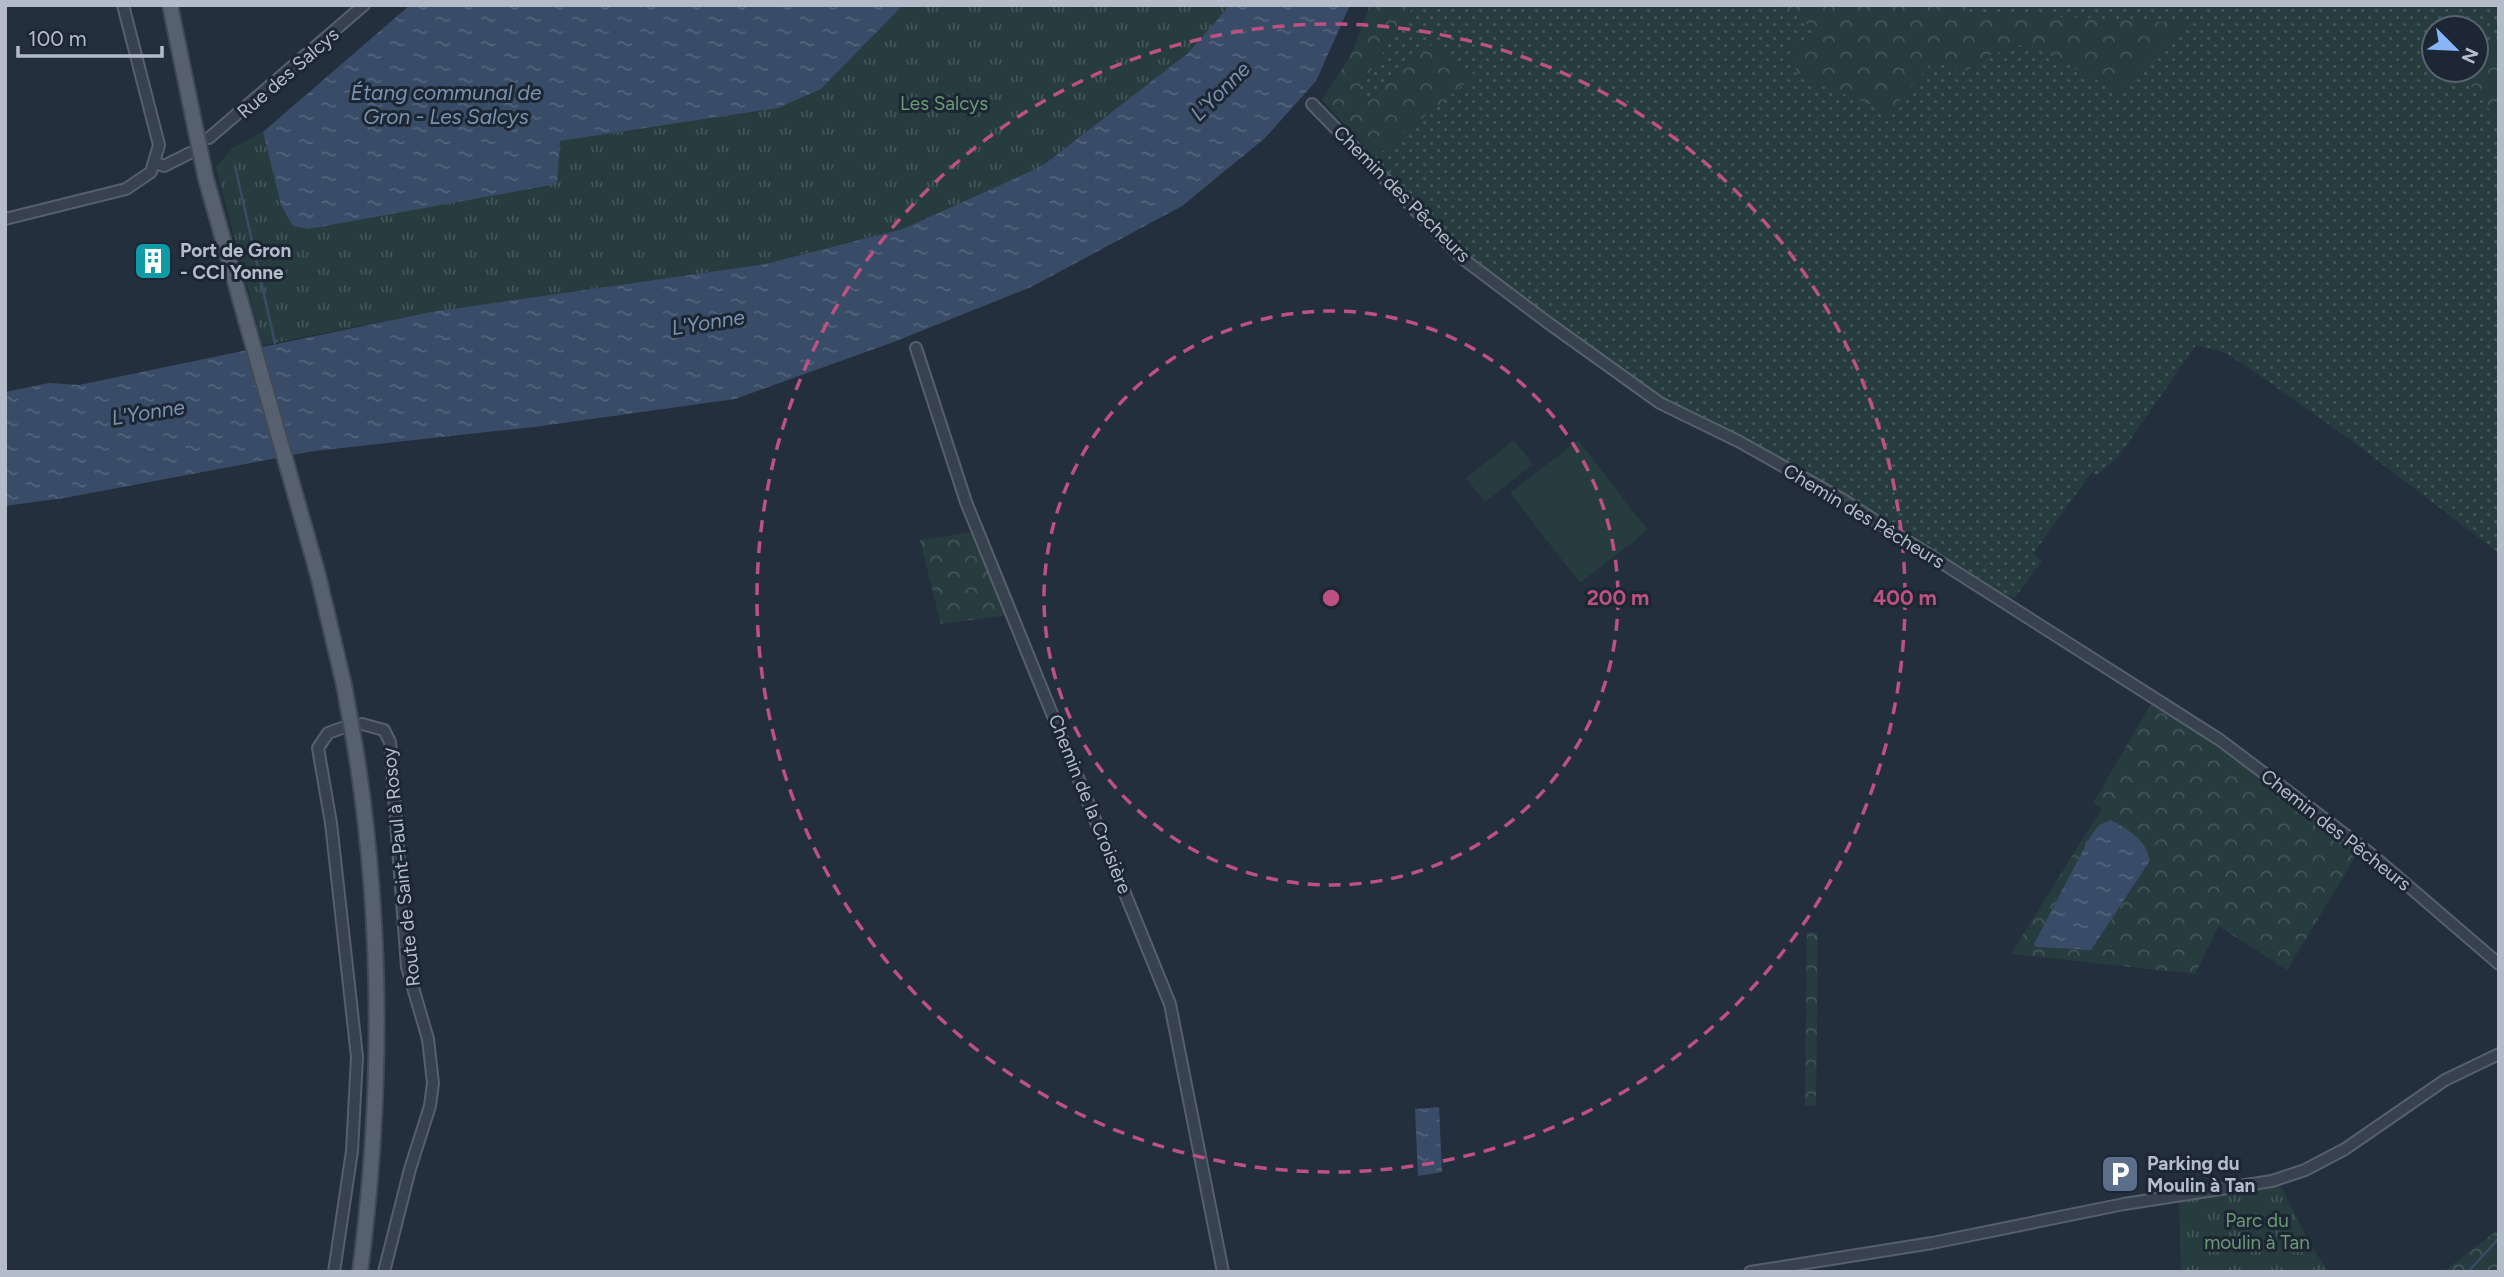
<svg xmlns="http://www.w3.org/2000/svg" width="2504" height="1277" viewBox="0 0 2504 1277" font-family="Figtree,sans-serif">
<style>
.grass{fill:url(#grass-dots)}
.forest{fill:url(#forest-crowns);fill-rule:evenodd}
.park{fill:url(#park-tufts)}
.pitch{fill:#263c3f}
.water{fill:url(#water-ripples)}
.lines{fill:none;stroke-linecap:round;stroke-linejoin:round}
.stream{stroke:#394c67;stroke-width:2.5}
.minor-casing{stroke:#565f6c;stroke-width:14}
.major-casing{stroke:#414a57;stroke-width:18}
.minor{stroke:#38414e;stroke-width:10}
.major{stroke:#56606e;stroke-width:14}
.major-bridge-casing{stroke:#414a57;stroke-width:18;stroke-linecap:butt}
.major-bridge{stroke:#56606e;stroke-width:14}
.ring{fill:none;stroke:#bd5182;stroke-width:3.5;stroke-dasharray:12 9}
.labels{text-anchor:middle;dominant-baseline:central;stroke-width:6;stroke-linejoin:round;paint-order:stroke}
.street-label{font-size:19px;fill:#b4bcc9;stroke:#1d2633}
.park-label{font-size:19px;fill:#6b9a76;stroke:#1d2633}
.poi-label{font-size:19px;font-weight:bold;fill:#b4bcc9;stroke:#1d2633;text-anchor:start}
.water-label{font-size:21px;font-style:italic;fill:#7c92b1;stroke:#1d2633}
.centre{fill:#bd5182;stroke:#1d2633;stroke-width:3.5}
.ring-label{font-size:21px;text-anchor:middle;font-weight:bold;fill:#bd5182;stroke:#1d2633;stroke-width:6;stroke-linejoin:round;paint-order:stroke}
</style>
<defs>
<pattern id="grass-dots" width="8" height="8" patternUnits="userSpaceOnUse" patternTransform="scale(1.75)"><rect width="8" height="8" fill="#263c3f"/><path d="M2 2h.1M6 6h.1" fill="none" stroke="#435659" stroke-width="1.8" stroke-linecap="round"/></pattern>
<pattern id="forest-crowns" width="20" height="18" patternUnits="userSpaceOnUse" patternTransform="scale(1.75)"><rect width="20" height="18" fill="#263c3f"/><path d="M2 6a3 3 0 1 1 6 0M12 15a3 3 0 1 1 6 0" fill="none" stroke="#435659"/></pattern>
<pattern id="park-tufts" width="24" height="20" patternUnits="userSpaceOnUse" patternTransform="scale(1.75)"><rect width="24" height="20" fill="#263c3f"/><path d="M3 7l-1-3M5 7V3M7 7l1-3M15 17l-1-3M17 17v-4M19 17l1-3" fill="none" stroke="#435659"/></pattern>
<pattern id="water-ripples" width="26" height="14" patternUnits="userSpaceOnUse" patternTransform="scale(1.75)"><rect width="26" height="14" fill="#394c67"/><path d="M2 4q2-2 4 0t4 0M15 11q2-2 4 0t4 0" fill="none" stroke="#53647b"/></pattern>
</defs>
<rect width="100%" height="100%" fill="#242f3e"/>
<path class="grass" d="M1414,5H1780L1822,33L1968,70L1990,55L2027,43L2117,90L2159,47L2189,23L1970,13L1967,5H2499V34L2476,62V28H2434V70H2463V76L2499,121V553L2352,441L2262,377L2226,353L2196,345L2119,456L2097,475L2092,472L2033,554L2042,561L2015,597L2004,598L1661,400L1466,256L1375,157L1474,75L1433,44L1369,99L1359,89Z"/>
<path class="forest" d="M1370,5H1414L1359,88L1369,99L1433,44L1475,75L1375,157L1322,100L1352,53Z
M1780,5H1967L1970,13L2190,23L2159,47L2117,90L2026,43L1990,55L1968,70L1932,62L1890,112L1797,76L1792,45L1821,33Z
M2499,34V121L2463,76V70H2476V62Z
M973,532L1007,615L941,624L920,540Z
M2152,702L2220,746L2359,851L2287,970L2219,926L2195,974L2011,954L2102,808L2093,803ZM2090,837L2149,862L2091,950L2036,947Z
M1807,932L1818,933L1816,1106H1805Z
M2499,1229V1272H2443Z"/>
<path class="park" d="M903,5H1230L1188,53L1042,166L903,229L765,264L431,312L263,345L216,167L233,148L263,132L281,205L560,141L778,108L821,89Z
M2280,1185L2311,1246L2329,1272H2181L2179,1202Z"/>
<path class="pitch" d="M1514,440L1533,464L1485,502L1466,478Z
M1578,440L1648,530L1580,583L1510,493Z"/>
<path class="water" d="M410,5H903L821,89L778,108L560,141L557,184L308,229L293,226L281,205L263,132Z
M1230,5H1350L1316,81L1265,138L1182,206L1031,287L891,343L735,399L534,427L314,451L64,498L5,506V392L49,383L79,385L431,312L765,264L903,229L1042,166L1188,53Z
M2111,820C2127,829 2150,842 2149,862L2091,950L2036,947L2034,944L2090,837L2099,825Z
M1439,1107L1442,1172L1418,1176L1415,1109Z"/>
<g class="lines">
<path class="stream" d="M235,166L252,241
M255,255L275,343
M2468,1272L2499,1238"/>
<defs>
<path id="minor" d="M1312,104L1462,258L1547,322L1660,403L1738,441L1840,498L2220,740L2371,854L2499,964
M209,138L364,5
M156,163L164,166L190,153
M5,219L126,189L151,172L159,145L123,5
M916,348L966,502L1170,1004L1223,1272
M362,724L384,730L390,742L407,967L428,1039L433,1083L430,1106L410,1169L384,1272
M334,1272L352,1151L357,1057L331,823L318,748L328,733L342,728
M1750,1272L1932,1243L2124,1204L2272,1181L2305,1170L2345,1149L2445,1080L2499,1054"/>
<path id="major" d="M170,5L193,117
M206,179L318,575L344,685
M355,746C383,921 383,1096 360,1272"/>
</defs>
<use href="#minor" class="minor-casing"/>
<use href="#major" class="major-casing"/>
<use href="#minor" class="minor"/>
<use href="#major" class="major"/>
<defs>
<path id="major-bridge" d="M193,117L206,179
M344,685L355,746"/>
</defs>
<use href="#major-bridge" class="major-bridge-casing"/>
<use href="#major-bridge" class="major-bridge"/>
</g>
<g class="ring">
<circle cx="1331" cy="598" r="287"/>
<circle cx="1331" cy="598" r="574"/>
</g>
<defs>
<symbol id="building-square" viewBox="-11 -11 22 22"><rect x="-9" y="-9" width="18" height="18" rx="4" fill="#0f9aa8" stroke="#1d2633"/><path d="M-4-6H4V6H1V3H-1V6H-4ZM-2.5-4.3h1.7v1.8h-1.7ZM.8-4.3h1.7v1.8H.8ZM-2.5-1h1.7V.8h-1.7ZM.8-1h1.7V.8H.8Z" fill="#fff"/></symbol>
<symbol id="parking-square" viewBox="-11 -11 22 22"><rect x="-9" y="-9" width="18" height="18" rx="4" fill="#5c6f8a" stroke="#1d2633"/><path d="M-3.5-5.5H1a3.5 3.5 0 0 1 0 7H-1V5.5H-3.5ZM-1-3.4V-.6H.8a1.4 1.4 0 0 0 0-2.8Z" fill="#fff"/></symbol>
</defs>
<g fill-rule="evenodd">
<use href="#building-square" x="131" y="239" width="44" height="44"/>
<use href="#parking-square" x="2098" y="1152" width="44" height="44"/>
</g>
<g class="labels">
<g class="street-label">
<text transform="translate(288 73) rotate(-41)">Rue des Salcys</text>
<text transform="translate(1402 194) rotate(45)">Chemin des Pêcheurs</text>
<text transform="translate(1864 516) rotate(31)">Chemin des Pêcheurs</text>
<text transform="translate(1090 804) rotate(68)">Chemin de la Croisière</text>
<text transform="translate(2336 830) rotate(38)">Chemin des Pêcheurs</text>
<text transform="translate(401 867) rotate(-96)">Route de Saint-Paul à Rosoy</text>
</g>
<g class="park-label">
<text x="944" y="103">Les Salcys</text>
<text x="2257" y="1220">Parc du<tspan x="2257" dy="22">moulin à Tan</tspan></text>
</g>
<g class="poi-label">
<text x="180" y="250">Port de Gron<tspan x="180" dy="22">- CCI Yonne</tspan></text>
<text x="2147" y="1163">Parking du<tspan x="2147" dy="22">Moulin à Tan</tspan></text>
</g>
<g class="water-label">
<text transform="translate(1220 91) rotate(-45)">L'Yonne</text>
<text x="446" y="92">Étang communal de<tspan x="446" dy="24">Gron - Les Salcys</tspan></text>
<text transform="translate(708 322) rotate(-9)">L'Yonne</text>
<text transform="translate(148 412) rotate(-9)">L'Yonne</text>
</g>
</g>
<circle cx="1331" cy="598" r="10" class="centre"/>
<g class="ring-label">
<text x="1618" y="605">200 m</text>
<text x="1905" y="605">400 m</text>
</g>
<rect width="2504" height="1277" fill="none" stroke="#b4bcc9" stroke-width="14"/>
<g transform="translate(2455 49) rotate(114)"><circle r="33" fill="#1d2633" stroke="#59626f" stroke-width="2"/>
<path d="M0-5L12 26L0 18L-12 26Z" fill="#8ab4f8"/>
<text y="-10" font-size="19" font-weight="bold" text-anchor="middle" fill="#b4bcc9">N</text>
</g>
<path d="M18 46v10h144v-10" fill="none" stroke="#b4bcc9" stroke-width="3.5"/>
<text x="28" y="46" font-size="21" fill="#b4bcc9" stroke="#1d2633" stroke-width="5" paint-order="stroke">100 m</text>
</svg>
